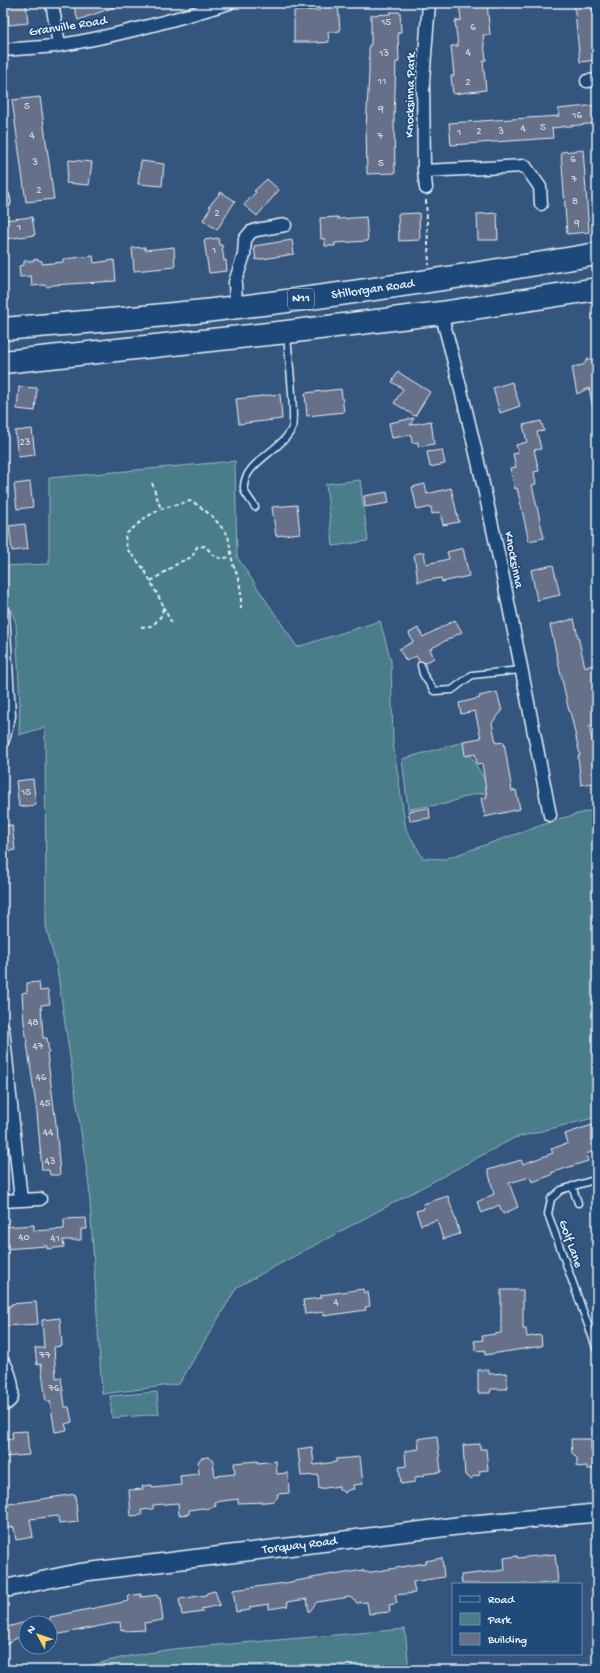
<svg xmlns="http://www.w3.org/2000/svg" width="600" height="1673" viewBox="0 0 600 1673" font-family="'Gochi Hand',sans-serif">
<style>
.green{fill:#4a7d8a;stroke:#99b7c1}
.building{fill:#666f88;stroke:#e8f1f8}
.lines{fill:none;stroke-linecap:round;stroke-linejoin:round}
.lane-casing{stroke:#e8f1f8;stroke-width:9}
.street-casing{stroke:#e8f1f8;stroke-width:15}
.secondary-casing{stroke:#e8f1f8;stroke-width:20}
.highway-casing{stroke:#e8f1f8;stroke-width:25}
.path{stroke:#e8f1f8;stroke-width:2;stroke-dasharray:4 3;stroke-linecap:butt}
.lane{stroke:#1f4a7a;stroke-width:6}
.street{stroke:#1f4a7a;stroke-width:12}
.secondary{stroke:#1f4a7a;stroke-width:17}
.highway{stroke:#1f4a7a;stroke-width:22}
.labels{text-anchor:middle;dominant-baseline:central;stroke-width:3.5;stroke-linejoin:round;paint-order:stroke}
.number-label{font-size:11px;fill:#c8d0dc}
.shield{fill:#1f4a7a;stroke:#acbfd2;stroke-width:1}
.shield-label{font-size:12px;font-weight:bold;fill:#e8f1f8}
.street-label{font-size:13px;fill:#e8f1f8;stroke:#1f4a7a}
</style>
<rect width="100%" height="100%" fill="#34557e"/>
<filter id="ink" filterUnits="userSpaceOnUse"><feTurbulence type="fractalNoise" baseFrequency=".025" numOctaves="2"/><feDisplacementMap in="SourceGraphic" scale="8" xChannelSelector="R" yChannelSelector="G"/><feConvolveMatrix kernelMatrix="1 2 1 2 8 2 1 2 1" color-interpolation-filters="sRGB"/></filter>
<g filter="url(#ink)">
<path class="green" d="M235,461L237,557L297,647L380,621L391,661L393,743L406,829L423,858L445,859L562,818L597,809V1117L514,1138L237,1287L179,1384L102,1394L89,1186L57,969L46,926L45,727L19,735L20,703L16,623L3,591V566L49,564V478Z
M360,480L368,541L333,546L326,484Z
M463,742L488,786L486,793L474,794L445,804L408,809L402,759Z
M157,1392L159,1414L112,1418L110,1396Z
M405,1629L409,1670H72L124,1657L172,1649Z"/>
<path class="building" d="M7,3H26L28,23L9,25Z
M73,3H123V4L78,20Z
M338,3L340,31L328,32L329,42L318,43V42H294V11L320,10L319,4Z
M459,3H487L490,35H483L486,60L483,61L486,90L453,94L451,76H454L451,46H458L455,21L461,20Z
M574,3H592L597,60L580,62Z
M390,12H400L401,32H398L399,62H396L394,118L395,173L367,174L366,128L369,73V45H371V15L390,14Z
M40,97L54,199L26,202L12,100Z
M597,105V123L552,128L553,138L451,145L449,123L559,116L558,109Z
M583,150L589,232L567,234L561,152Z
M69,160L92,162L89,185L66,183Z
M141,161L164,164L162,186L138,184Z
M267,179L279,190L257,216L244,205L256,192L254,191Z
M221,192L235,201L217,230L203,220L211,207L209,206Z
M419,213L420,240L399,241L398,214Z
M497,213L498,240H478L477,214Z
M32,217L35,235L6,239L4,220Z
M338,217V219L366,217L368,241L335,243V246H325V239H321L320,218Z
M218,238L219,245H222L224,261L226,260L227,271L209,273L204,240Z
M292,240L294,254L256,260L254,246Z
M145,247V250L174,247L175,267L134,271L132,248Z
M93,256L94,263L114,260L116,281L53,285L48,287L44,285L32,286L31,276L20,277L19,266L24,265V261H33L35,259L42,261V264L63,262V259Z
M588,359H597V406L593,407L589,388L577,394L572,367L583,365Z
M398,372L430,392L415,416L394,403L403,389L392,382Z
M512,382L520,406L500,413L493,388Z
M19,387L37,388L35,411L17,409Z
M341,389L344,412L307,416L305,393Z
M280,394L282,419L239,424L236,399Z
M414,418L410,425L431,421L434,444L418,447V442L412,443L411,435L392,438L389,423Z
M541,421L544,431L537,432L541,449L534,450L539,471L534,472L536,484L532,485L544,538L529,541L517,488L515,489L510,468L516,467L513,454L518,453L516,445L527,442L523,425Z
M32,429L35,455L18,457L15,431Z
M442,450L445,464L430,467L427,452Z
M30,482L33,507L17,509L14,484Z
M425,484L427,494L451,488L459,522L443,525L440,512L432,514L431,507L417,510L412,487Z
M387,492L389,503L365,507L364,496Z
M297,505L300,533L276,536L272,507Z
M25,524L28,549L12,551L9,526Z
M463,548L469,576L442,582L441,578L418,582L414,554L424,552L426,564L449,559L447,552Z
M553,565L560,595L537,600L531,570Z
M574,619L585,667L596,664L597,670V725L589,727L595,753H597V782L581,785L578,756L580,755L570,711H569L550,625Z
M455,620L462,632L430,649L434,658L425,663L419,661L416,656L406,661L399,649L413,642L409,633L418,628L423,637Z
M497,692L502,711L492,723L496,743L504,742L512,791L516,790L520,809L485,817L481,798L487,797L482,763L477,764L475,754L465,756L463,741L481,738L475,711L461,714L459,703L480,698L479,696Z
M33,779L36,805L19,807L16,781Z
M429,808L430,818L410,821L408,811Z
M12,825L15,850L3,852V826Z
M39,982L40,991L48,990L50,1004L41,1005L43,1038H47L49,1053H47L56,1124L60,1175H50L49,1170H42L37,1112L26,1036H25L22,993L27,992V983Z
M592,1125L595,1132L597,1131V1150L586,1154L588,1161L551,1173L552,1175L532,1182L530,1177L509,1183L518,1207L503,1214L499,1205L482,1213L477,1202L494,1194L488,1170L521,1160L523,1164L553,1153L551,1149L568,1143L565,1134Z
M448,1196L460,1234L443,1239L437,1220L421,1225L416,1211L424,1209L423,1204Z
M86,1218L87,1229H81V1240H63L64,1247L47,1249V1246L3,1249V1227L34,1225V1231L64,1229V1219Z
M363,1289L364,1293L368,1292L370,1306L365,1307L366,1310L324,1316V1312L305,1314L303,1300L321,1298V1295Z
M501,1290H523V1329H526L527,1337L541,1335L542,1346L485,1355V1350L476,1351L474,1341L483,1340L482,1336L501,1333Z
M36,1302L38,1324L3,1326V1307L11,1306V1304Z
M60,1318L62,1346L54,1347L56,1378L61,1377L65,1407H69L72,1422L65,1424L67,1430L55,1432L50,1401L46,1402L41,1364L37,1365L35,1348H44L42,1320Z
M478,1370H489V1374L507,1373V1389H491L490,1393H478Z
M27,1431L29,1455L3,1457V1440L13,1439L12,1432Z
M437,1436L441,1472L424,1474V1476L415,1477V1482L401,1484L399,1467L406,1466L405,1451L419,1449L418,1439Z
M571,1439H591V1451L597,1450V1469H587V1466L577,1467V1458L572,1453Z
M480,1444V1449H486L488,1470L479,1471L480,1475L474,1476L471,1479L465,1475L463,1445Z
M312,1447L314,1465L336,1462V1459L360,1457L363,1484L353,1485L354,1489L348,1490L345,1493L339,1489V1486L319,1489L318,1475L301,1476L298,1449Z
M208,1457L213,1461L215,1476L235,1474L234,1463L258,1461V1463L276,1461L277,1474L288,1473L289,1493L277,1494L278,1497L274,1501L266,1502L238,1503V1499L215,1502L216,1506L206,1509L203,1508L189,1510V1514L179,1515L178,1503L153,1505V1509L141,1510L142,1515L131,1516L129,1490L143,1489L142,1486L152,1485V1488L181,1485L180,1476L199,1474L198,1462L201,1458Z
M75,1494L78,1522L59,1524L58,1516L30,1519L33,1537L16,1540L14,1527L3,1529V1505Z
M555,1554L558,1582L540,1584H462L461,1575L505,1570L504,1558L517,1556L518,1558Z
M442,1558L444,1577L413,1582L415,1593L395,1595L397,1603L389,1605L390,1612L369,1614L367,1602L357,1603L350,1597L317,1602L309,1612L307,1599L287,1602L288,1606L269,1609V1604L250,1607V1610L236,1612L233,1590L285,1583L334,1574V1575L363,1570V1572H372L425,1563V1561Z
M215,1591L220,1605L201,1609L203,1612L182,1615L179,1599L206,1595L207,1593Z
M141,1594V1597L157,1595L158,1598H160L163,1620L144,1623L145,1630L125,1631L124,1629L121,1630L120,1622L50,1636V1617L129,1601L128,1596Z
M26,1622V1633L3,1646V1628Z"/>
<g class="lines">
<defs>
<path id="lane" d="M255,507C252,502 245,494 244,489C242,463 283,450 292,428C296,419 288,350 287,336
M421,665L423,674L434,691L452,690L472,675L521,670
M597,1179L561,1190L551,1199L548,1214L597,1350
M572,1186L578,1203"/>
<path id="street" d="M52,3L59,45
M3,50C22,48 42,48 61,45C118,36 174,20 229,3
M587,81L597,80
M424,171L525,166L540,187L541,204
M426,188L424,171L423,81L429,3
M3,197L4,202
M236,308L235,282L244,255L245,239L251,232L256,230L285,225
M441,313C486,478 517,647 550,815
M3,613L9,716L3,740
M3,1029L21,1200
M3,1201L40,1199
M3,1362C9,1369 15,1390 11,1399C9,1402 6,1404 3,1405"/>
<g id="secondary">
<path id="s1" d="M3,1589L77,1573L473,1524L597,1513"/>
</g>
<g id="highway">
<path id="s2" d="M3,329C81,322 160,317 238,307C358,293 478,274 597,254"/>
<path d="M3,362L287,332L441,313L597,289"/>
</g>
</defs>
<use href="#lane" class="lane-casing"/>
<use href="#street" class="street-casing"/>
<use href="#secondary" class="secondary-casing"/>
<use href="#highway" class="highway-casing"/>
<path class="path" d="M426,200L429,265
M152,483L161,509
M151,581L180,562L192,557L197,547L205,546C215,556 214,560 231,557
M163,607L173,625
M141,627L151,626L155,623L162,615L163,605L144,569L127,549L125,535L146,517L163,508L190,501L198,505L213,517L228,535L233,565L239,579L241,594V611"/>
<use href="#lane" class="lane"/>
<use href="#street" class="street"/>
<use href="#secondary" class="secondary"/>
<use href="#highway" class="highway"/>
</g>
</g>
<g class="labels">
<g class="number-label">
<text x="386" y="23">15</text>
<text x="473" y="28">6</text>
<text x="468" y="53">4</text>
<text x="384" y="54">13</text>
<text x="382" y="82">11</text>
<text x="468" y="83">2</text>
<text x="27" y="107">5</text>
<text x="381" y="110">9</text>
<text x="577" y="116">16</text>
<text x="543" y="128">5</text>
<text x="523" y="129">4</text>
<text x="479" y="132">2</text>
<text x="501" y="132">3</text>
<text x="459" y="133">1</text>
<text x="32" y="136">4</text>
<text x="380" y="137">7</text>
<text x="573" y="160">6</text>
<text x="35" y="163">3</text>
<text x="381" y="164">5</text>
<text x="574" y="180">7</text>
<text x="39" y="191">2</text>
<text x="575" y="202">8</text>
<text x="217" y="214">2</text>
<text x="577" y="224">9</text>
<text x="19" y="228">1</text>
<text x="214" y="251">1</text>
<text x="25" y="443">23</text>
<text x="26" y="793">15</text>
<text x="33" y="1023">48</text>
<text x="38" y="1047">47</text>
<text x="41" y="1078">46</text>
<text x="45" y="1104">45</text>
<text x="48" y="1133">44</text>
<text x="50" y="1162">43</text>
<text x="24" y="1238">40</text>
<text x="55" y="1239">41</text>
<text x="336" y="1303">4</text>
<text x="45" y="1356">77</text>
<text x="54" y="1389">76</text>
</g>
<rect class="shield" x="288" y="289" width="26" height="20" rx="3"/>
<g class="shield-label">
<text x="301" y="299">N11</text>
</g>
<g class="street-label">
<text transform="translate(68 27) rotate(-9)">Granville Road</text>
<text transform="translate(411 95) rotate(-89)">Knocksinna Park</text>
<text stroke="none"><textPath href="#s2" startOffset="372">Stillorgan Road</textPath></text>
<text transform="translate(513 560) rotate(79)">Knocksinna</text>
<text transform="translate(570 1244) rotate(70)">Golf Lane</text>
<text stroke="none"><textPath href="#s1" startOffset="300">Torquay Road</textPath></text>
</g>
</g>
<rect width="600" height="1673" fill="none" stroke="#1f4a7a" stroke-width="16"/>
<rect x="8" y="8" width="584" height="1657" fill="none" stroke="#e8f1f8" stroke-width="1.5" filter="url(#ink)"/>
<rect x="452" y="1583" width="130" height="72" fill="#1f4a7a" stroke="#6f8dac"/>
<rect x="460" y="1596" width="20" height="6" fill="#1f4a7a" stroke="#6f8dac"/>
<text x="488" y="1603" font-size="12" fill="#e8f1f8">Road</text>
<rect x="460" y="1613" width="20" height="12" fill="#4a7d8a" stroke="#6f8dac"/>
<text x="488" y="1623" font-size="12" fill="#e8f1f8">Park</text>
<rect x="460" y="1633" width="20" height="12" fill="#666f88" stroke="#6f8dac"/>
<text x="488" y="1643" font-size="12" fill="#e8f1f8">Building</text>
<g transform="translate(38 1635) rotate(310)"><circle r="19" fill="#1f4a7a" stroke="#6f8dac"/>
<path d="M0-3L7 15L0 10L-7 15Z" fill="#ffd166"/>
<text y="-6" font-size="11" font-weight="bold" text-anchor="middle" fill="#e8f1f8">N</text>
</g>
</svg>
